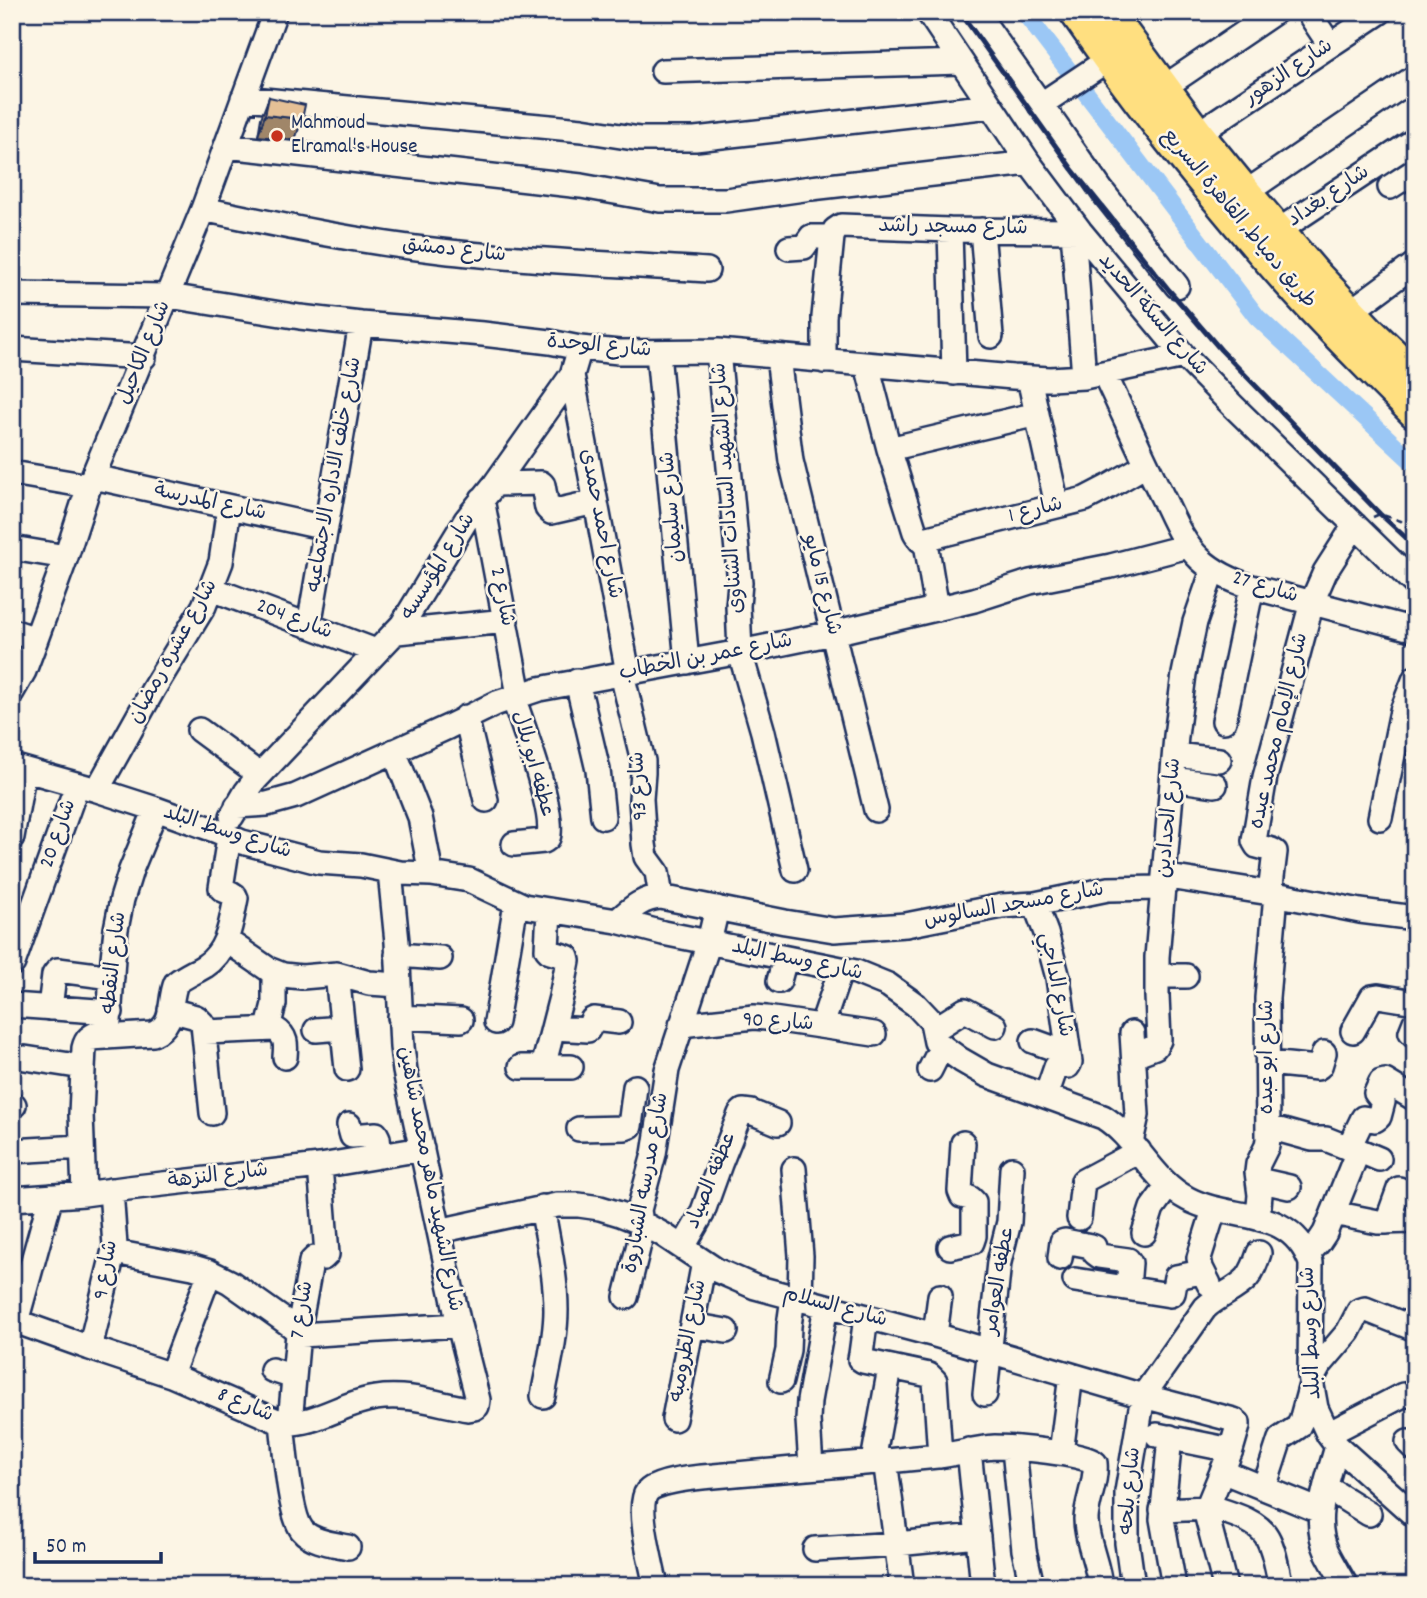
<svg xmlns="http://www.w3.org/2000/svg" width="1427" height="1598" viewBox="0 0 1427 1598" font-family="Dekko,'Playpen Sans Arabic',sans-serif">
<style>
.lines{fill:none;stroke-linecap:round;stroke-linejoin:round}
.canal{stroke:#9bc7f5;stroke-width:18}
.minor-casing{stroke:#1b2f5e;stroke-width:28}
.highway-casing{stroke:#1b2f5e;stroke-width:37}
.path{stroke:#1b2f5e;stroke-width:2.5;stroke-dasharray:7 5;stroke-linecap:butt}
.minor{stroke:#fcf5e5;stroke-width:23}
.highway{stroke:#ffdf80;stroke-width:32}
.rail{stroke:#1b2f5e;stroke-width:5}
.wall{fill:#c5a581;stroke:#1b2f5e;stroke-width:2}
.shaded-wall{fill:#a08669;stroke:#1b2f5e;stroke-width:2}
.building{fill:#e5c096;stroke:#1b2f5e;stroke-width:2}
.poi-dot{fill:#c8321e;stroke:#fcf5e5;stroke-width:2.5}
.labels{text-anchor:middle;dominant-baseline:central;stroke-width:5;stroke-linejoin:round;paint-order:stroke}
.street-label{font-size:21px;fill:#1b2f5e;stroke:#fcf5e5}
.poi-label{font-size:21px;fill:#1b2f5e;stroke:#fcf5e5;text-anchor:start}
</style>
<rect width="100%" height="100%" fill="#fcf5e5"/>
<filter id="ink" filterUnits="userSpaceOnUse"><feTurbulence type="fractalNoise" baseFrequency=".0143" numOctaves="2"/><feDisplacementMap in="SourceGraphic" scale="14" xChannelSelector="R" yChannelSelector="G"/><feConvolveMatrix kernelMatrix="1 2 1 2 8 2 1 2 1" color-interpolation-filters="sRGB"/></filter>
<g filter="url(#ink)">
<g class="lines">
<path class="canal" d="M1024,12L1257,317L1415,464"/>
<defs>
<path id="minor" d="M928,12L1029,163L1080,231L1184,356L1233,406L1415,584
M976,12L1102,191L1177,286
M1308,12L1330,45
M663,71L961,62
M1163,88L1275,12
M243,98L582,130L640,139H695L991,106
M1040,105L1109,59
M1197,134L1380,12
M226,146L581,186L660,200H726L811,188L1029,163
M1390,187L1415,171
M1245,193L1415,77
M203,209C282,226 361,242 441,251C529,261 618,264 707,270
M950,230L954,373
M982,230L991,336
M1073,231L1084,377
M1278,231L1415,140
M789,248L804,247L811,237H832
M12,294L169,296L300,317L361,324L483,334L550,342L580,348L619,352L718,351L1013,377L1050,379L1084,377L1184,356
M1350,312L1415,264
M12,349L144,357
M718,351L740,583L738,606L740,652L763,732L795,870
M658,353L687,662
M778,357L791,461L876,810
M824,361V317L832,237L835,230L841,226L950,230L1080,231
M867,365L889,449L915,532C918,539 925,542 927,549L937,609
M1104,373C1124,415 1143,458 1164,500C1174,521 1183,543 1200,559C1215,573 1233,581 1252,587L1415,630
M572,375L628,673
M1029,378L1057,505
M889,449L1037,414
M12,473L89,486
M94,477L326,528
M495,484L541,483L543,485L547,508L551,512L595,502
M482,499L519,695
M920,540L1085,499L1108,487L1146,465
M12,548L66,557
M212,589L376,651
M309,626L361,324
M12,631L36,639
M397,632L506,621
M622,674L643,761V773L641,799L644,844L646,857L657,872L661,897
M577,681L598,770L603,817
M12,692L24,671L36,639L66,557L89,486L203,209L275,12
M513,697C522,724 557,815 548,838L544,841L514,844
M466,717L486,800
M1224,721L1252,587
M199,730L260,775
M394,751L420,817L431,874
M1175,755L1219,760
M12,766L97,790L156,809L217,831L242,842L319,862L361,865L400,873L431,874L469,880L524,906L617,921L663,933L856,972L888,985L916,1005L932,1022L936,1042L961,1060L987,1075L1103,1117C1137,1138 1151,1180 1188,1199C1232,1222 1290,1205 1311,1263L1310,1375L1316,1408L1328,1434L1337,1446L1415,1516
M1173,779L1215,785
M97,790L154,688L204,606L221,562L229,507
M237,806L267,804L296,796L448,727L497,703L539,689L740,652L833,633L974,600L1030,582L1111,566L1188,546
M232,816L246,792L256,779L402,625L466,520L495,484L572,375L580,348
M1380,818L1402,711L1415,678
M12,837L24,770
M1270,893L1275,852L1272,850L1257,846L1254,841L1265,777L1312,602L1325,572L1355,525
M1035,904L1046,933L1058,978L1070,1062L1068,1066L1060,1065L1056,1067L1046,1096
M617,921C631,909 642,898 661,897L785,922L834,930L906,925L1002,906L1035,904L1108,889L1160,888C1167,886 1168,880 1175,878L1270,893L1360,911L1415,918
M226,940L268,969L283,975L302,977L337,974L369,983L399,985
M397,955L440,958
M13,963L77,785
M337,974L347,1069
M1157,976H1186
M779,981L785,959
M12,1005L111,1012
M50,1008L54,975L58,970L112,977
M170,1010L196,1017L203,1024L212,1113
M400,1017L461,1020
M496,1022L516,903
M1415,1022L1411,1032L1415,1036
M681,1025L754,1017L766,1018L874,1034
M822,1025L841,969
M268,1028L274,1004V972
M554,1028L588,1030L592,1020L594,1019L619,1022
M935,1029L965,1010L995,1026
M316,1030L342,1028
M1353,1031L1372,997L1378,996L1415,1002
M205,1032L275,1029C287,1036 286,1045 285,1057
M90,1038L153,1034C176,1024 168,1002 176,983C185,976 195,972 205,966C228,951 231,923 236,898C234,891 225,893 221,888L229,837
M1033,1041L1069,1054
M1134,1055L1155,1047L1159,1040L1157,996V957L1176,736L1184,674L1189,650L1195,622L1213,570
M25,1058L83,1067
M1268,1063L1317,1068L1320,1066L1324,1053
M521,1067H571
M543,1067L561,997L568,961L567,957L550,952L547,949L549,910
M930,1070L942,1046
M12,1104L14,1105
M349,1125L352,1136L376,1134L378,1138L380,1156
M1269,1127L1312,1139H1326L1346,1147L1350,1145L1363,1118L1375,1120L1379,1117L1383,1102L1376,1093L1381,1082L1385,1081L1415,1099
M579,1129L625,1128L630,1126L635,1087
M1131,1142L1137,1115L1132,1033
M1348,1146L1379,1159
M12,1151L81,1147
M794,1169L801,1256L800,1299
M1258,1180L1289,1187
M84,1194L81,1114L84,1048C88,1030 102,1037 109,1022L113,958L116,929L122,899L131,870L156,809
M12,1199L84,1194L128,1188L320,1166L422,1149
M542,1207C548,1241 556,1276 556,1310C556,1339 548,1368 543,1396
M1333,1213L1378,1222L1415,1221
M1258,1217L1260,1195L1257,1172L1258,1164L1267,1146L1268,1139L1267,998L1276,894
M1079,1218L1083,1181L1139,1151
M1387,1222L1399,1189
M439,1231L557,1205H579L600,1208L620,1214L640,1222L662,1234L716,1270L755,1287L935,1335L1143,1396L1234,1420L1238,1423V1426L1231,1450L1207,1508V1517L1225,1586
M1144,1233L1152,1208L1168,1186
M683,1247L702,1214L720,1164L740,1114L743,1111L751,1112L778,1123
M950,1247L972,1242L974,1236V1202L970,1198L962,1196L960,1191L963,1143
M114,1252L193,1267L210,1272L230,1282L292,1326L301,1335L459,1325
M1308,1254L1319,1242L1325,1233L1358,1151
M1060,1258L1062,1242L1065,1241L1091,1246L1094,1247L1095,1253L1099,1256L1128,1260L1130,1263L1128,1288
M1075,1280L1170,1295L1173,1293L1176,1277L1202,1272
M1209,1284L1201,1268L1199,1258L1214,1210
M626,1297L641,1236L642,1230L639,1210L654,1154L667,1070L709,942L717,908
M866,1317L861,1354L860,1359L863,1361L929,1375L935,1381L940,1456
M12,1320L90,1348L171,1375L282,1423C318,1425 343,1402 376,1398C407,1393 439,1404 468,1409L474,1408L477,1406L478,1400L459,1325L405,1071L402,1047L397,942L390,872
M16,1322L51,1196
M692,1325L726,1331
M935,1335L940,1296
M90,1348L115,1246L111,1190
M272,1370L294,1377
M171,1375L210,1272
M781,1381L788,1350L789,1326L793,1297
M985,1394L999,1262L1009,1222L1012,1169
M674,1419L704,1262
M282,1423C285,1447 289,1513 302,1530C312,1542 334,1544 348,1547
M290,1423L298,1333L311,1262L315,1258H323L327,1254L320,1166
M1328,1434L1403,1395H1415
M1157,1435L1231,1450
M1170,1437L1162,1519L1174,1586
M1408,1442L1415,1449
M1337,1446C1328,1481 1311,1518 1327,1552C1333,1564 1340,1575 1346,1586
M1014,1449L1024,1550L1032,1586
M969,1450L983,1586
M1061,1453L1071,1375
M885,1460L902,1586
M873,1461L890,1368
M811,1467L808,1420L809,1401L826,1306
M1222,1471L1320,1511
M1326,1487L1369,1514
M1264,1488L1280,1439L1298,1427L1301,1421L1313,1377L1319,1366L1348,1332L1359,1311L1365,1309L1415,1329
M1208,1506C1225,1512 1257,1519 1267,1537C1275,1551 1277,1570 1281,1586
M1162,1510L1207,1508
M815,1549L897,1544L978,1536
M656,1586C652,1567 636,1506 647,1492C656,1481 699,1477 714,1476C788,1469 863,1464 937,1456C957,1454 976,1448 995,1447C1014,1447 1082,1453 1095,1463C1097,1481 1087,1500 1086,1519C1086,1542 1098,1563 1100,1586
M1133,1586L1127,1543V1492L1143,1396L1205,1308C1217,1296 1235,1291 1247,1278C1253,1271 1256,1262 1259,1253"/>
<path id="highway" d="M1076,12C1142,108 1215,198 1292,285C1331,329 1374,370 1415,412
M1107,12L1197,134L1245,193L1313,273L1370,333L1415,376"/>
</defs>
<use href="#minor" class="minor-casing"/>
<use href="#highway" class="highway-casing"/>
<path class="path" d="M1373,517L1380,514L1401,521L1415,535"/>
<use href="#minor" class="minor"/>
<use href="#highway" class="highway"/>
<path class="rail" d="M960,12L1072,169L1169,290L1221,350L1380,514L1415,546"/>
</g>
<path class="wall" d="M269,97L295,140L258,136L261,118Z"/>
<path class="shaded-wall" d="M265,115L302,119L295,140L258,136Z"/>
<path class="building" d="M269,97L305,105L302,119L265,115Z"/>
</g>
<circle class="poi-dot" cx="277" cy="136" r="7"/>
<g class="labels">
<g class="street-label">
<text transform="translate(1289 73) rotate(-34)">شارع الزهور</text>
<text transform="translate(1329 197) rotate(-34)">شارع بغداد</text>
<text transform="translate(1238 219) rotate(50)">طريق دمياط, القاهرة السريع</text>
<text transform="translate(953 228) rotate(1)">شارع مسجد راشد</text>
<text transform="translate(454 251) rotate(6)">شارع دمشق</text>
<text transform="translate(1152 315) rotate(49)">شارع السكة الحديد</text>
<text transform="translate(599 347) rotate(5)">شارع الوحدة</text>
<text transform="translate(145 353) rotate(-68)">شارع الكاحيل</text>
<text transform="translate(335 475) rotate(-80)">شارع خلف الاداره الاجتماعيه</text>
<text transform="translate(729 488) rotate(-94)">شارع الشهيد السادات الشناوى</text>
<text transform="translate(210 503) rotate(12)">شارع المدرسة</text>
<text transform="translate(673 507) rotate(-95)">شارع سليمان</text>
<text transform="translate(1036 511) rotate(-14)">شارع 1</text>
<text transform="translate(600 524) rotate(79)">شارع احمد حمدى</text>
<text transform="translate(439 567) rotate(-58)">شارع المؤسسه</text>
<text transform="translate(821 585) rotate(76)">شارع 15 مايو</text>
<text transform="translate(1265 588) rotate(17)">شارع 27</text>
<text transform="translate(501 597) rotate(79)">شارع 2</text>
<text transform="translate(294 620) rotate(21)">شارع 204</text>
<text transform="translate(174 652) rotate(-61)">شارع عشره رمضان</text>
<text transform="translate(706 658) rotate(-11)">شارع عمر بن الخطاب</text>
<text transform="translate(1280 731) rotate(-77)">شارع الإمام محمد عبده</text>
<text transform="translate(532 764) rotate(74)">عطفه ابو بلال</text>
<text transform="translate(640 786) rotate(-93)">شارع 93</text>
<text transform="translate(1170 818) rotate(-85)">شارع الحدادين</text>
<text transform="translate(227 833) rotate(18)">شارع وسط البلد</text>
<text transform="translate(59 834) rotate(-70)">شارع 20</text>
<text transform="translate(1014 906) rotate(-10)">شارع مسجد السالوس</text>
<text transform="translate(797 961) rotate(12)">شارع وسط البلد</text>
<text transform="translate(115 963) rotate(-84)">شارع النقطه</text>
<text transform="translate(1055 985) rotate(79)">شارع الداجي</text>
<text transform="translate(778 1023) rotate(4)">شارع 90</text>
<text transform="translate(1268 1057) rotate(-90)">شارع ابو عبده</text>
<text transform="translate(218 1177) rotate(-7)">شارع النزهة</text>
<text transform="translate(429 1179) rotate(79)">شارع الشهيد ماهر محمد شاهين</text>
<text transform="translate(712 1181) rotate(-68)">عطفه الصياد</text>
<text transform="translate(647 1183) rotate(-80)">شارع مدرسه الشباروة</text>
<text transform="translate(107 1270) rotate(-80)">شارع 9</text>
<text transform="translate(1000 1281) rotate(-81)">عطفه العوامر</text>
<text transform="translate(835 1308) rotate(15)">شارع السلام</text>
<text transform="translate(303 1310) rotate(-81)">شارع 7</text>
<text transform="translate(1312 1333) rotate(-93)">شارع وسط البلد</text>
<text transform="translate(689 1341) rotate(-79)">شارع الطرومبه</text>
<text transform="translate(245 1406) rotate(23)">شارع 8</text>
<text transform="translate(1131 1491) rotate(-85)">شارع بلحه</text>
</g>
<g class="poi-label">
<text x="291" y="124">Mahmoud<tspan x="291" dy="24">Elramal's House</tspan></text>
</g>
</g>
<rect width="1427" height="1598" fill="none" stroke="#fcf5e5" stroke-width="42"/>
<rect x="21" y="21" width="1385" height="1556" fill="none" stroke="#1b2f5e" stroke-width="2.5" filter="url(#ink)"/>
<path d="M35 1552v10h126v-10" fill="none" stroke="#1b2f5e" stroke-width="3.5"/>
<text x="46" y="1552" font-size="21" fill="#1b2f5e" stroke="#fcf5e5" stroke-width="5" paint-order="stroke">50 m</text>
</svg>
